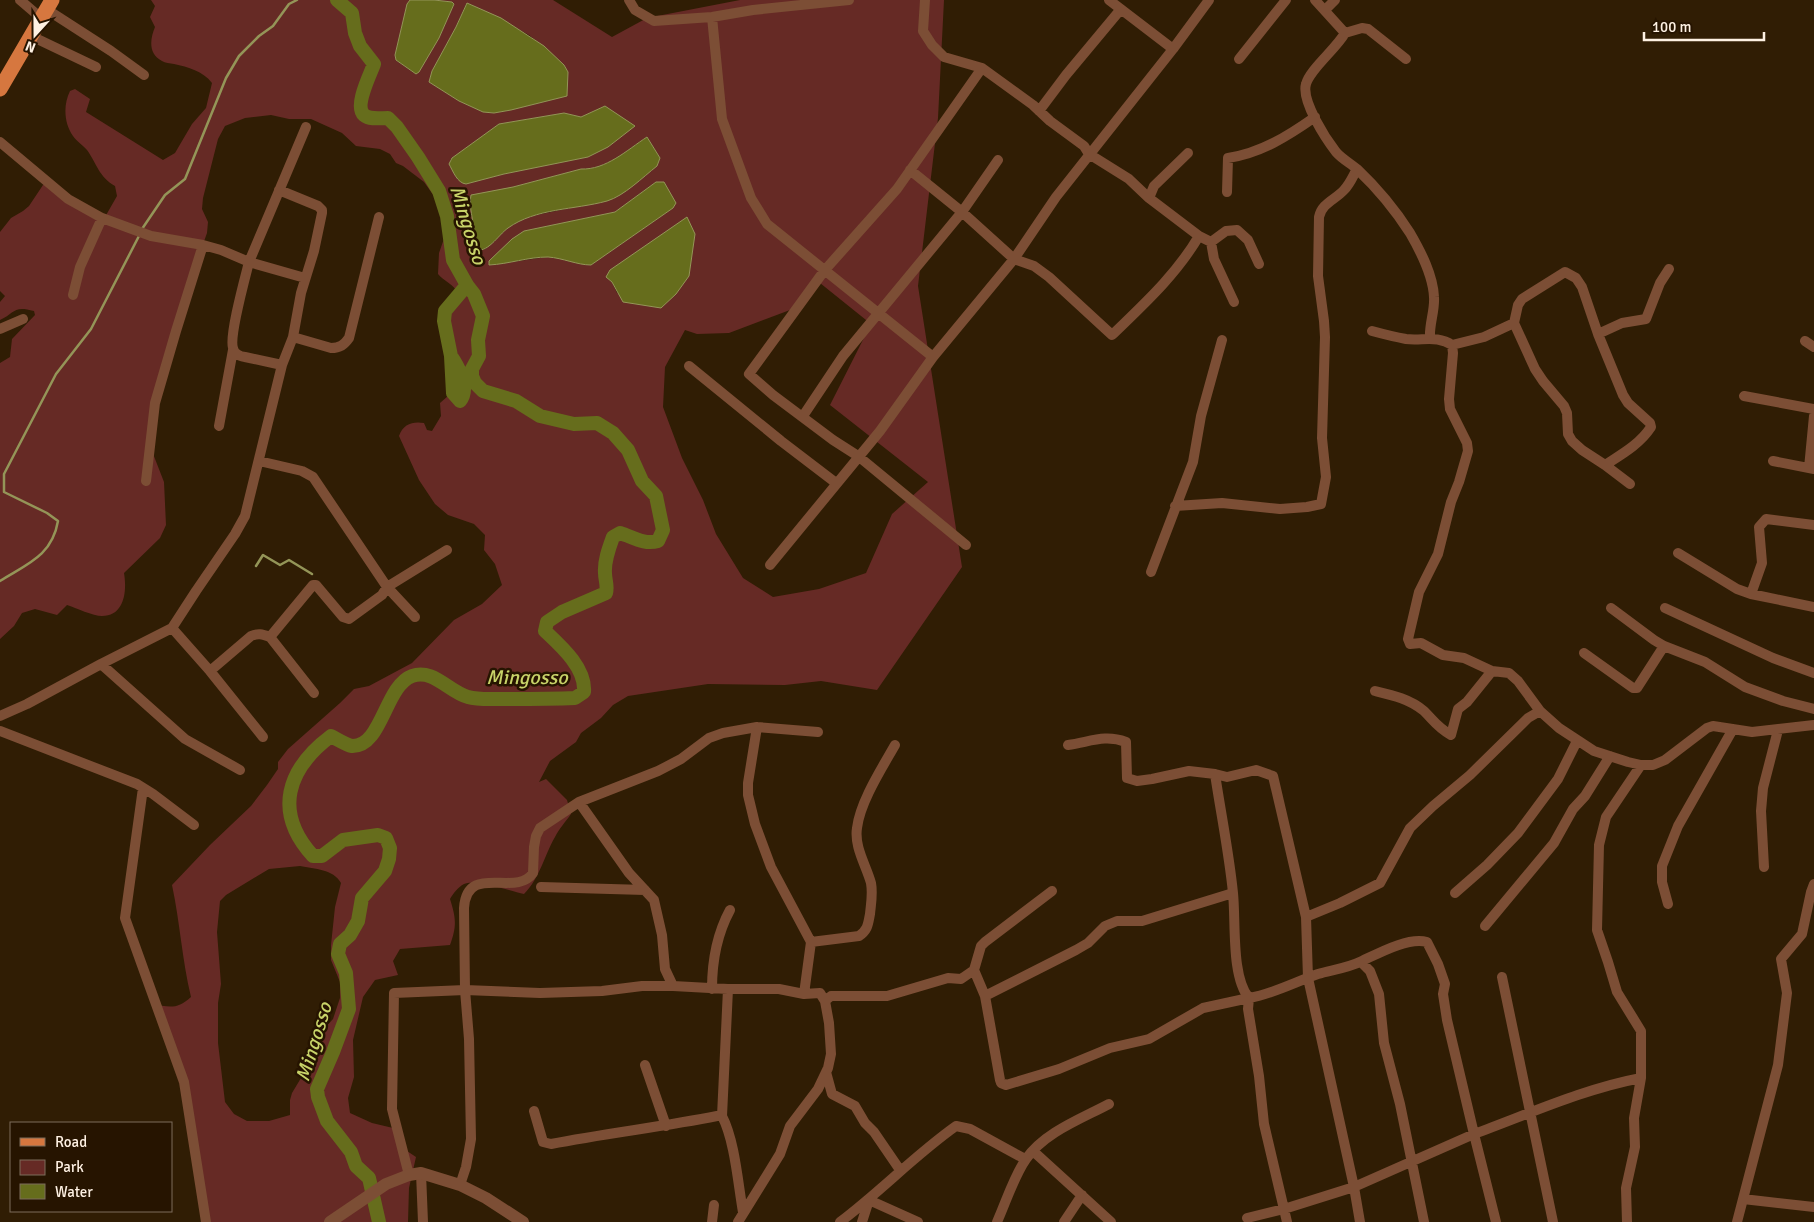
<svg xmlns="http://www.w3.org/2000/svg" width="1814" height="1222" viewBox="0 0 1814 1222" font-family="Signika,sans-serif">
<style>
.green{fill:#662a25;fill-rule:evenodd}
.water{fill:#666d1c;stroke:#949558}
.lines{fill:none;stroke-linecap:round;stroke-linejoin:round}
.stream{stroke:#949558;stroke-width:2.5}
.river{stroke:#666d1c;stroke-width:14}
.minor{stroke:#7c4e35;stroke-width:10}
.tertiary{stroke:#7c4e35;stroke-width:12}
.primary{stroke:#d6773f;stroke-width:15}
.labels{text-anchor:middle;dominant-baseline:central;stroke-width:5;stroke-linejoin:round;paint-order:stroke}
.water-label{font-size:20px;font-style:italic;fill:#c8d368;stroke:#261400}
</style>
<rect width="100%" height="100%" fill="#301d04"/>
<path class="green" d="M151,0H411L407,4L395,55L396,60L414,73H418L439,38L454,4L452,2L434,0H553L612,37L647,18L740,0H944L938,118L918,286L962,567L877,690L821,681L785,685L708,684L628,696L613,705L601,718L581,733L576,742L550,761L539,782L546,779L567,800L571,814C566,821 559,829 555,837C544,856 540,878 524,894C510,891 476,879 464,884C458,887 453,894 450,899C456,918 457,926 450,945L400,949L393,961L398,975L375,980L363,997L353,1040L354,1077L348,1098L350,1113L372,1123L393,1128L407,1151L416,1157L409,1188L408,1222H202L183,1090L152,1004C169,1007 177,1010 191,997C182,960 180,922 172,885L210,845L251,806L267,785L278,769V762L288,749L340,703L354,689L369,686L412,663L454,620L482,604L502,585L495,564L484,550L485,535L474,524L448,515L435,504L419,480L399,436C403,424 413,421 424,423L427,430L432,431L441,416L440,403L448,396L449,372L441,314L447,301L454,294L456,290C451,283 444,281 438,274L439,253L446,233L439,203L424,182L403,166L396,163L390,154L380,149L356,146L342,133L311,119H289L271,115L245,118L225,126L218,139L203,198L202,209L208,222L207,233L174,326L150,446L164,482L166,525L160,538L124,573C127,590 125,616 102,616C93,616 76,608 67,605L57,615L35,609L22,613L14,626L0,639V363L10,357L12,339L35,315L34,311C13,305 15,313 0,320V302L5,296L0,291V232L11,218L23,211L29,206L43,185H46L105,217L117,196L115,186C99,177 97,164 87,150C83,145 76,141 73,136C64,123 63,105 70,91L75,89L90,99L86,112L163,160L175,153L192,124L206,108L212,83C203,71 188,67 174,64C170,63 165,63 162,61C148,54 150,39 155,27L150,17L155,6ZM466,4H470L529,35L564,65L568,72L567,96L511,110L494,113L483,112L459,101L429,82L432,71L456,27ZM605,106L634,126L608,147L588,157L504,174L466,184L450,160L499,124L564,113L581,117ZM647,137L660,158L657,166L618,196L604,201L527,217L507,228L485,249L479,251L473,246L471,233L473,224L513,187L581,169C606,170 627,150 647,137ZM656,182L673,208L591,265L563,259L547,257L490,265L524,231L615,212ZM606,276L661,307L617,293L612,282ZM820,283L871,324L830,405L928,482L892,514L866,573L819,589L773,597L743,578L716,534L703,500L682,458L663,407L665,367L685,330L697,334L729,333L790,310ZM300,866C315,869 333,869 341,883L335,907L331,945V960L340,982V998L333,1019L323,1030L304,1073L292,1093L290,1100V1115L269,1121H247L234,1114L225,1102L218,1043V1003L221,984L217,932L220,901L226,895L269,869Z"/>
<path class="water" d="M410,0H434L452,2L454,4L439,38L419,72L416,74L396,60L395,55L407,4Z
M467,3L501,18L544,46L564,65L568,72L567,96L511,110L494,113L483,112L459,101L429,82L432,71L456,27Z
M605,106L635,126L608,147L588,157L504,174L466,184C457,183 453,171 449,164L452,158L499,124L564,113L581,117Z
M647,137L660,158L657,166C643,177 624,196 607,201C574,210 536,208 508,228C498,235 487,255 474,249C471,240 473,233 473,224C472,214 469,206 471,195L513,187L581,169C606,170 627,150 647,137Z
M656,182H664L676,203L673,208L591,265C577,265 563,258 548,257C528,257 509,264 489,265V261L512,239L524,231L615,212Z
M687,217L695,234L689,276L676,294L661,308L623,302L612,282L606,277L610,270Z"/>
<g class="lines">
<path class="stream" d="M142,229L165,195L185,179L226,78L239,56L259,36L273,26L289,4L297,0
M256,566L263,555L280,565L289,560L312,574
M0,581C27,564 52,556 58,521L47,513L4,492V474L56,374L91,329L140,234"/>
<path class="river" d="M337,0L352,13L355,33L360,46L374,64C370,75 354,106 364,115C370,120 381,118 388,118L397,127L418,157L439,191L447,216L453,260L467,285L474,294L483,316L478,340L479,356L472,369V376L475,383L483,391L516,401L540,416L574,424L597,423L613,433L628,450L642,481L656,496L663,530L658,541C644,545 633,537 620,533L613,537C609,548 604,561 605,573C605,580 608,586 606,593L562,612L547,622L545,631C561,646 586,668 584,692L575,698C551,699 526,699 502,699C491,699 478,700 468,697C449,692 433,668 412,676C385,686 382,747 352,746C346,745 337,739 331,736C287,769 273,812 313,856H322L343,840L378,835L386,838L390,848L389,859L385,871L362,898L358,921L350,935L340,944L338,954L346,973L349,1009L333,1052L317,1089L318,1097L327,1121L351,1152L356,1166L369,1178L379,1222
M451,356C459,368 470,388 460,401L453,393L451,356L444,321L445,311L467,285"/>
<path class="minor" d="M20,0L41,18
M629,0L635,10L654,21L712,17L753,10L849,0
M1109,0L1173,49
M1315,0L1345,33C1336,49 1310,69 1306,84C1301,101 1326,139 1336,152C1342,159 1350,163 1357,169C1376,187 1396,211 1410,233C1421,252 1433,275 1434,297C1435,311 1429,324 1430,338
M46,9L111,51L144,75
M1325,10L1335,0
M712,17L722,119L751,198L767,224L933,357
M1345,33L1362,28L1368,29L1406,59
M31,36L96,67
M1239,59L1286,0
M1039,111L1066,75L1121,9
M0,142L68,199L102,218L151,236L203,245L221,250L249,262C245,278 229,336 233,348C234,354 239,356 245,357L282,365
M910,170L962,212L1014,259L1034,266L1049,277L1112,335C1144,304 1176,275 1199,236L1149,198L1129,179L1089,154L1084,146L1050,121L1033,105L982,68L944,57L932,45L923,31L925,0
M1227,192L1228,158C1261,153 1288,136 1315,117
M1149,198L1154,186L1188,153
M1199,236L1211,242L1214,259L1234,302
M1211,242L1226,231L1237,230L1248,240L1259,264
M305,278L249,262L306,127
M73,295L80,267L102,218
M0,329L23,319
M1372,331C1383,334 1395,337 1406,339C1422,341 1438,335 1452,345L1453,353L1449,399L1450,409L1467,443L1468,451L1459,482L1451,502L1438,554L1419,592L1408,639L1410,644L1421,643L1443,655L1464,658L1492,671L1509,673L1518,681L1540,711L1559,728L1594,751L1628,762L1641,765H1653L1665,760L1707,728L1713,726L1752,732L1814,725
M1598,334L1622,323L1646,319L1660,283L1669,269
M293,337L331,348C340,348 344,345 349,338L379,217
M1805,341L1814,347
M1452,345L1484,337L1514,323
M689,366L781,441L836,483
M1744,396L1814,409
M803,416L843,356L962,212L998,160
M219,426L233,350
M259,461L302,471L313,477L387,587L415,617
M1773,461L1814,469
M1605,465C1622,454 1640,444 1651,427L1650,423L1628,403L1623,395L1598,334L1582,287L1576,278L1565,272L1522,299L1518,305L1514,323L1535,369L1543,381L1564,406L1567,413L1568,434L1572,441L1582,450L1605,465L1630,484
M1809,468L1814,416
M146,481L155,403L176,331L203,245
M1175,506L1222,503L1280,509L1307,507L1321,504L1326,477L1322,438L1325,337L1324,321L1318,276L1319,217C1322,203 1335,200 1344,190C1350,184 1353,176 1357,169
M966,545L858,456L833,440L773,395L749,374L824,271L897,189L982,68
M1678,553L1737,589L1751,594L1814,607
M770,565L880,431L933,357L1014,259L1056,197L1173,49L1209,0
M1151,572L1193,462L1201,416L1222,340
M1751,594L1762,563L1759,527L1766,519L1814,525
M1611,608L1654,640L1664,646L1705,662L1745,687L1783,701L1814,709
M1665,608L1773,658L1814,673
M172,628L210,671L263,737
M270,637L313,585H316L343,617L349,619L382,595L387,587L447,550
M1584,653L1633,688H1637L1664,646
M101,664L185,739L240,770
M210,671L251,636C258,633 262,634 270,637L314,693
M1375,691C1392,695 1410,699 1424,711C1434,721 1438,728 1451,735L1458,709L1467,702L1492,671
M0,716L27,704L101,664L172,628L196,591L235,534L245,516L282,365L293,337L301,293L314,251L322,213V210L318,206L279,190
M757,727L748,783V795L755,824L771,867L811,942L804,994
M0,731L137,784L153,794L194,825
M1068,745C1090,742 1105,734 1126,742L1127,778L1137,781L1152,779L1189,771L1215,774
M143,788L125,918L184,1082L206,1222
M579,802L629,873L654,900L662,935L665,969L673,986
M1764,867L1761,811L1763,788L1778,730
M541,887L645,890
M1455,893L1487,865L1518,833L1558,779L1577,741
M1668,904L1662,882V866L1678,826L1733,729
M1306,917L1340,903L1380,883L1410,828L1433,806L1470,775L1528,718L1540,711
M1485,926L1554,843L1573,809L1585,796L1610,756
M811,942L859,936C868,930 868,924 870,914C871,903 873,894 871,883C866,865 854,847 857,828C860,802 882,768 895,745
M1361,962L1370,971L1379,994L1384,1043L1400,1104L1424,1222
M974,970L981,946L985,942L1052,891
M1502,977L1553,1222
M712,989C712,962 717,934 730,910
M985,996L1076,950L1088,943L1105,926L1117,921H1142L1233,893
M825,1001L831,996H887L948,978L961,979L974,970L985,996L1000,1080L1001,1083L1006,1085L1059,1069L1110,1048L1149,1039L1203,1008L1249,998L1248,1009L1259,1076L1264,1124L1287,1222
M645,1065L666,1126
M826,1072L832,1094L855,1106L865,1123L874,1132L900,1170
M534,1111L543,1142L551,1144C607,1133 662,1127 717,1116H722C735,1141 738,1184 743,1212
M722,1116L728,989
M1033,1151L1111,1222
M421,1173L423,1222
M409,1175L392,1109L394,993L465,990L464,908C467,862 516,898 533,873L534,847L536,836L540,828L579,802L658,771L681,759L709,738L723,733L757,727L818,732
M460,1185L466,1167L471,1139L469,1039L465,990L540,993L602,991L642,986H673L728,989H779L804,994L820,993L825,1001L829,1023L831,1054L828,1068L818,1089L790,1126L780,1154L738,1222
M1743,1199L1814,1207
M1247,1218L1284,1209L1354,1187L1474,1134L1496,1222
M712,1222L714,1205
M840,1222C880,1192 915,1155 956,1126L970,1129L1025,1159
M862,1222L869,1200L918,1222
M997,1222C1006,1202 1014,1176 1026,1159C1045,1132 1081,1119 1109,1104
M1064,1222L1082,1195
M1360,1222L1354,1187L1308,978L1306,917L1273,776L1256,770L1227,777L1215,774C1221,814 1229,853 1233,893C1236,922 1231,977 1249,998C1273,994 1295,982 1318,974C1332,970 1348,968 1362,961C1379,953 1408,937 1427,942L1438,964L1445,984L1443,994L1447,1020L1474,1134C1529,1114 1583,1089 1641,1078
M1627,1222L1626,1188L1635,1147L1634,1118L1641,1078V1031L1617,992L1608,962L1597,930L1599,845L1606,817L1641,765
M1737,1222L1778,1065L1787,993L1781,959L1802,934L1811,892L1814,884"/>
<path class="tertiary" d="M330,1222L386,1184L409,1175L421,1173L460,1185L486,1198L523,1222"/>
<path class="primary" d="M0,89L52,0"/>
</g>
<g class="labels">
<g class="water-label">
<text transform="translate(468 225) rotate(73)">Mingosso</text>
<text x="527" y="677">Mingosso</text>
<text transform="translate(314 1042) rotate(-73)">Mingosso</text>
</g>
</g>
<rect x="10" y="1122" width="162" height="90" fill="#261400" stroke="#7c6c5b"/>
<rect x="20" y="1138" width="25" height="8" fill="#d6773f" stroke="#7c6c5b"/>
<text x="55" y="1147" font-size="15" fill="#fef1e3">Road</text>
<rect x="20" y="1160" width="25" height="15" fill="#662a25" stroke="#7c6c5b"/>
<text x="55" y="1172" font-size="15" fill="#fef1e3">Park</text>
<rect x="20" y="1184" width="25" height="15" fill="#666d1c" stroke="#7c6c5b"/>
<text x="55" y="1197" font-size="15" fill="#fef1e3">Water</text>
<g transform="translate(35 35) rotate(201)" stroke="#261400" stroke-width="4" paint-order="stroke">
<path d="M0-4L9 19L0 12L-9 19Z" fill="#fef1e3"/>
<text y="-8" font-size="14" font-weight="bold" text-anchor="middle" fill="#fef1e3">N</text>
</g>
<path d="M1644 32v8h120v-8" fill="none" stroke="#fef1e3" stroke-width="2.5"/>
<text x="1652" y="32" font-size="15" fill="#fef1e3" stroke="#261400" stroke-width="4" paint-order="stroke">100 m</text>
</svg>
